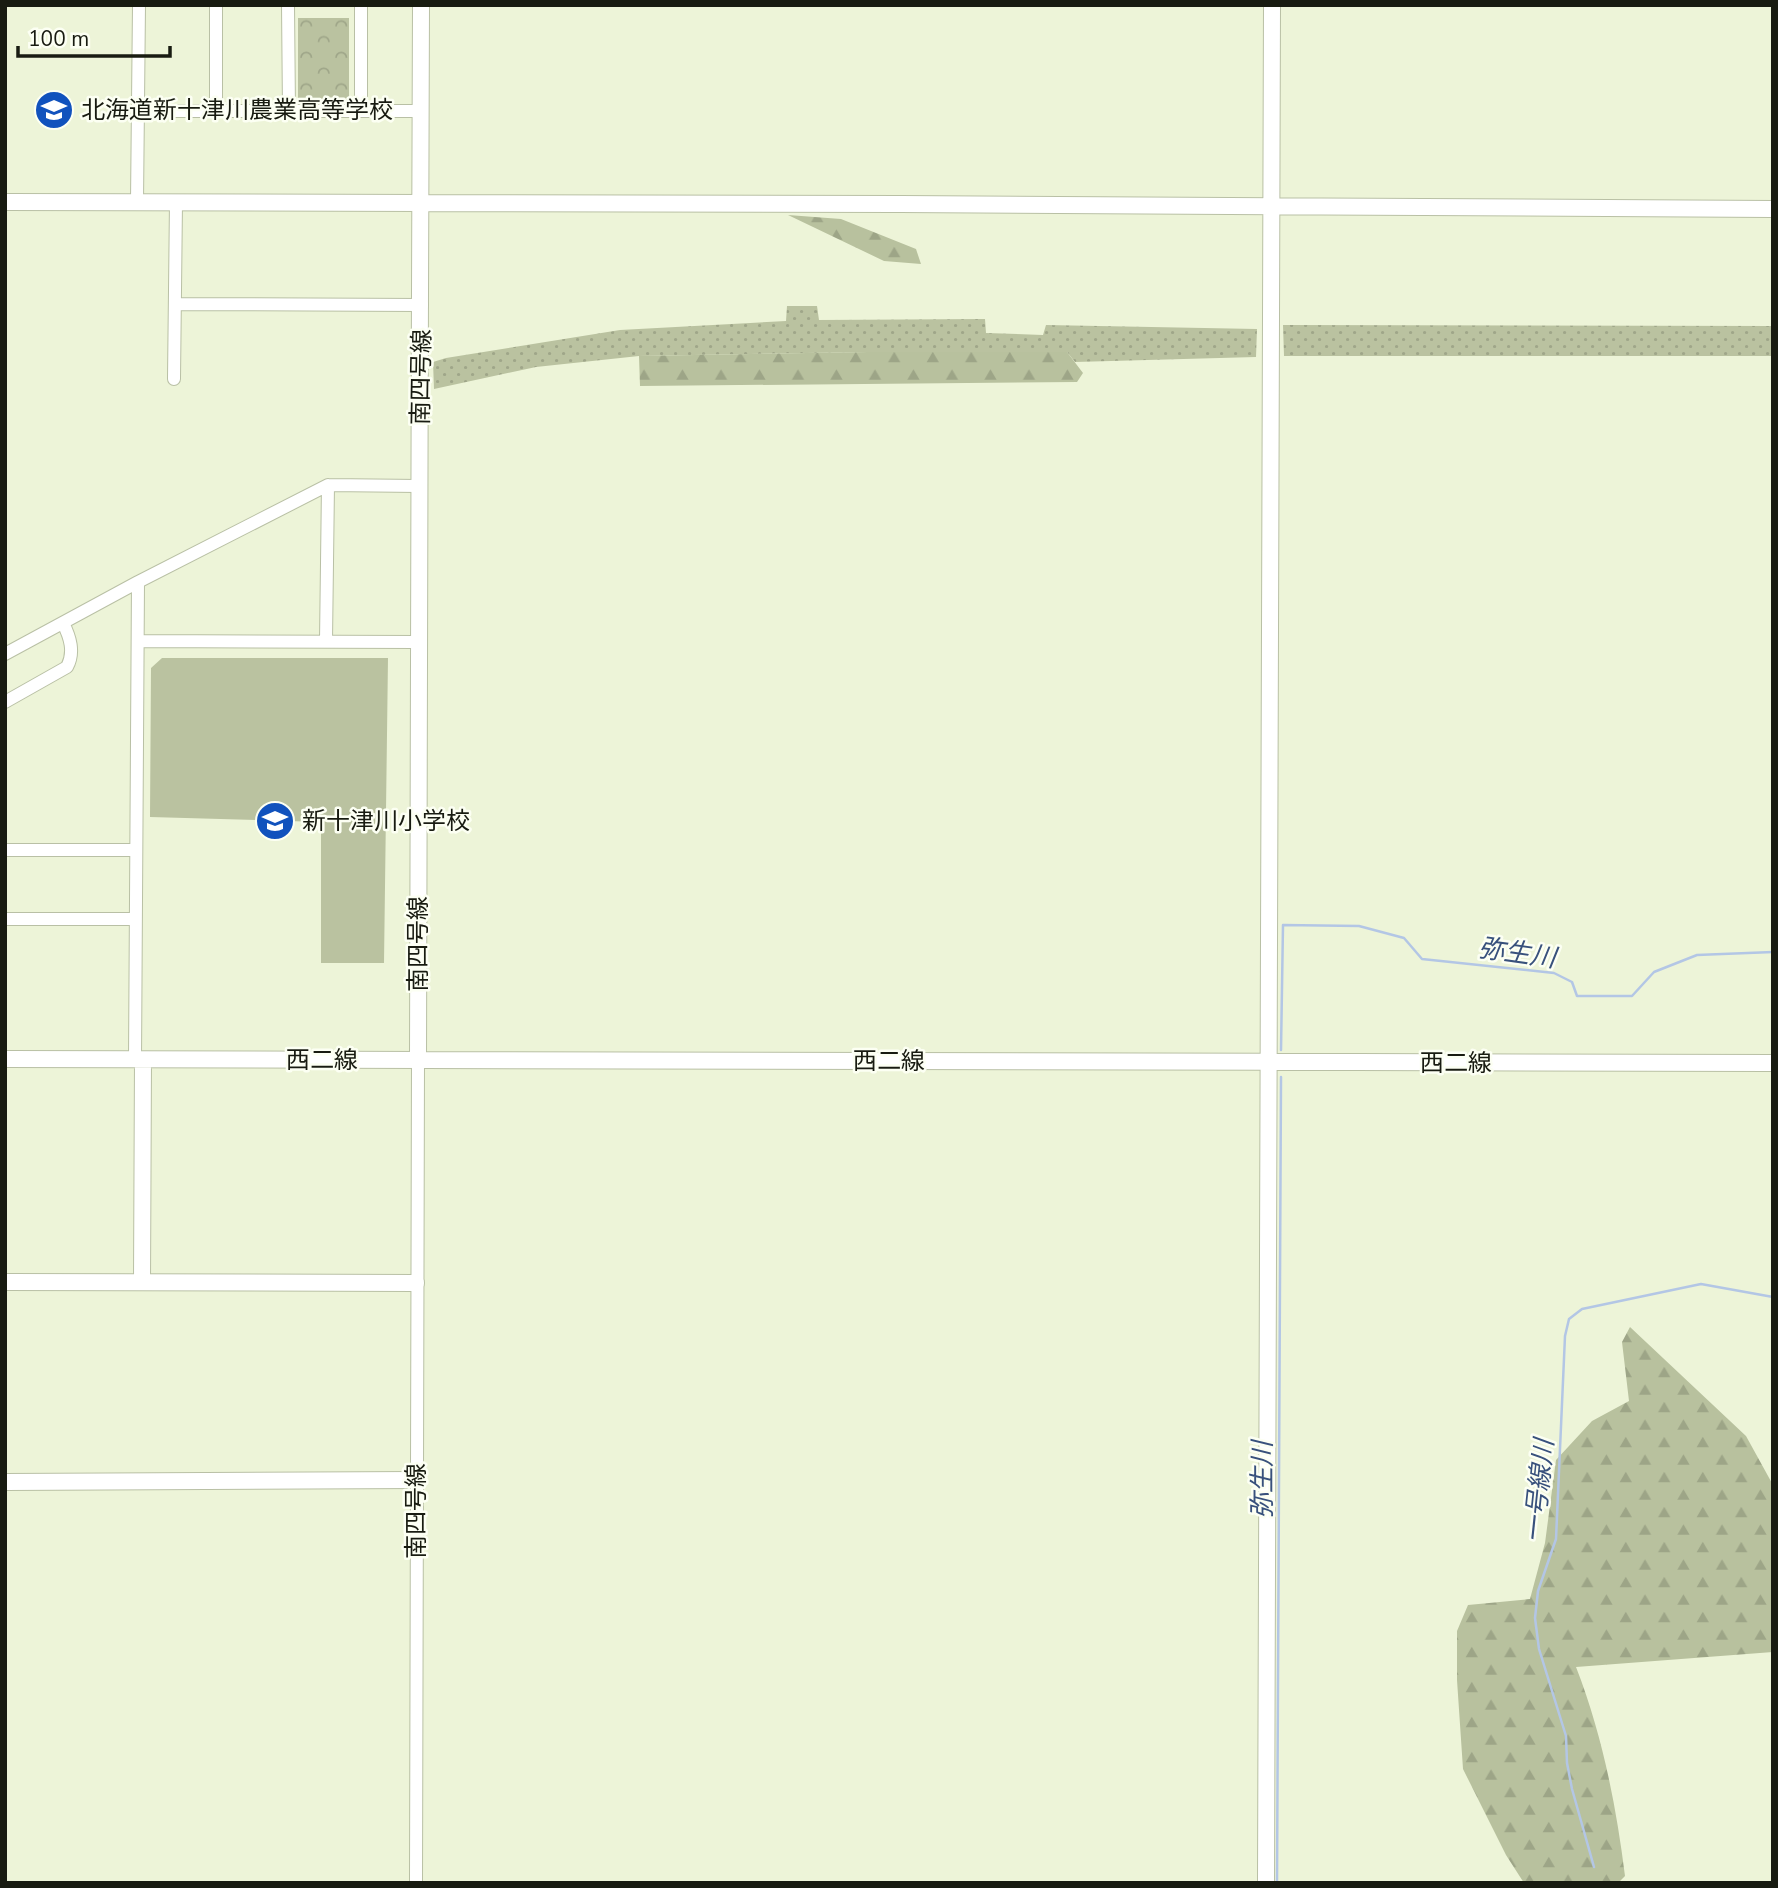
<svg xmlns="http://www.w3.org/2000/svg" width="1778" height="1888" viewBox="0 0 1778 1888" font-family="'Nunito Sans','Noto Sans JP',sans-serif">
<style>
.grass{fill:url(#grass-dots)}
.forest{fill:url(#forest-firs)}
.park{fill:url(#park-crowns)}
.pitch{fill:#bac2a0}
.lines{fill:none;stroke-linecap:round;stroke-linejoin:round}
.stream{stroke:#b3c6e5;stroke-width:2.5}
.minor-casing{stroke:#b9c0a5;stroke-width:14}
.tertiary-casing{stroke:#b9c0a5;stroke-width:18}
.minor{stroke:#fff;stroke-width:12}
.tertiary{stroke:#fff;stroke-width:16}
.labels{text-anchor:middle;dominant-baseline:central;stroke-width:5;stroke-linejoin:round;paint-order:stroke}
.poi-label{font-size:24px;fill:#181b11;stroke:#fcfff3;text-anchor:start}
.street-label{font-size:24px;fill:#181b11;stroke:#fcfff3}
.water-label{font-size:26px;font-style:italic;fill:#38517c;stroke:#fcfff3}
</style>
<defs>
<pattern id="grass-dots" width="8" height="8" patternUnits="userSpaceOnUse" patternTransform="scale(1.75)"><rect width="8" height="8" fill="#bac2a0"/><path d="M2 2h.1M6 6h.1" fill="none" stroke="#9fa689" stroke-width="1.8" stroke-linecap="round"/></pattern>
<pattern id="forest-firs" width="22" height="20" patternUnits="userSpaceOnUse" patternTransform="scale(1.75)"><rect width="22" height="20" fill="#b8c19e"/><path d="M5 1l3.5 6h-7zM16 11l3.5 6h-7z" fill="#9da587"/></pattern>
<pattern id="park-crowns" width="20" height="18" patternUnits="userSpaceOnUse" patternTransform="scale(1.75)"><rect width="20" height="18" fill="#bac2a0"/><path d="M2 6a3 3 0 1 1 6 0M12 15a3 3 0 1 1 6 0" fill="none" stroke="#9fa689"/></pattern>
</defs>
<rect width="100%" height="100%" fill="#edf4d8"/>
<path class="grass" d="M787,306H817L819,320L985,319L986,333L1043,335L1046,325L1257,329L1256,357L1075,362L1067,352H868L639,356L536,367L434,389L433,362L446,358L620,330L786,321Z
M1283,325L1773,326V356H1284Z"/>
<path class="forest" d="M788,215L841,219L916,249L921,264L884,261Z
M868,352H1067L1083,373L1077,382L640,386L639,356Z
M1630,1327L1746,1436L1773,1485V1652L1576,1667C1602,1734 1616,1804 1625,1876L1618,1883H1524L1506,1855L1463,1769L1457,1680V1631L1468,1605L1530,1599L1545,1543L1556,1460L1592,1421L1629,1401L1622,1342Z"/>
<path class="park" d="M298,18H349V103L298,102Z"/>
<path class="pitch" d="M162,658H388L384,963H321V822L150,817L151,668Z"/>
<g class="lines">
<path class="stream" d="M1281,1050L1283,925L1359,926L1404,938L1422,959L1554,973L1572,982L1577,996H1632L1654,972L1697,955L1773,952
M1594,1867L1572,1789L1567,1763L1566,1736L1539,1649L1535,1618L1538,1591L1556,1539L1565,1336L1569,1319L1582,1309L1701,1284L1773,1297
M1277,1883L1281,1077"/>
<defs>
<path id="minor" d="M216,5V111
M288,5L289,111
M361,5V111
M139,111H421
M137,201L139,5
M176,304L422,305
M174,379L176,202
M138,641L418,642
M326,641L328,485
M5,654L138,582L328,485L419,486
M5,702L67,667C75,652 70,637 63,623
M5,850H136
M5,919H134
M135,1060L138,582
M416,1883L418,1061"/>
<path id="tertiary" d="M5,202C594,199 1184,208 1773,209
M5,1059L1773,1063
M418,1061C418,709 420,357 421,5
M5,1282L416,1283
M142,1282L143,1060
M5,1482L416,1480
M1266,1883L1272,5"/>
</defs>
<use href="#minor" class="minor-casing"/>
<use href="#tertiary" class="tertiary-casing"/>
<use href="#minor" class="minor"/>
<use href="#tertiary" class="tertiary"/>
</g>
<defs>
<symbol id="school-disc" viewBox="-11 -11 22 22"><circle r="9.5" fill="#1152bd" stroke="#fcfff3"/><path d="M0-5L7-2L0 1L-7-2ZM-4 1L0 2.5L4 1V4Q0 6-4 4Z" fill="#fff"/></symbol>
</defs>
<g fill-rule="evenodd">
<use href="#school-disc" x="32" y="88" width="44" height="44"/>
<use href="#school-disc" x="253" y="799" width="44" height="44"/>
</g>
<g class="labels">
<g class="poi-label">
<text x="81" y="110">北海道新十津川農業高等学校</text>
<text x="302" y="821">新十津川小学校</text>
</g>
<g class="street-label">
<text transform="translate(421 377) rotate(-89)">南四号線</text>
<text transform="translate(418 944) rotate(-90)">南四号線</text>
<text x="322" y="1060">西二線</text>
<text x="889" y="1061">西二線</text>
<text x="1456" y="1063">西二線</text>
<text transform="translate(416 1511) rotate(-90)">南四号線</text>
</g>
<g class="water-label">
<text transform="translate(1517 953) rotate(8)">弥生川</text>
<text transform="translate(1262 1480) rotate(-90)">弥生川</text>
<text transform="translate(1539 1491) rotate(-84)">一号線川</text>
</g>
</g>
<rect width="1778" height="1888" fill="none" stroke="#181b11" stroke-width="14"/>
<path d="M18 46v10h152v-10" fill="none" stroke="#181b11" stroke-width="3.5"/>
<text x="28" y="46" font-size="21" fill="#181b11" stroke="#fcfff3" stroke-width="5" paint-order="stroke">100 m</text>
</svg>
